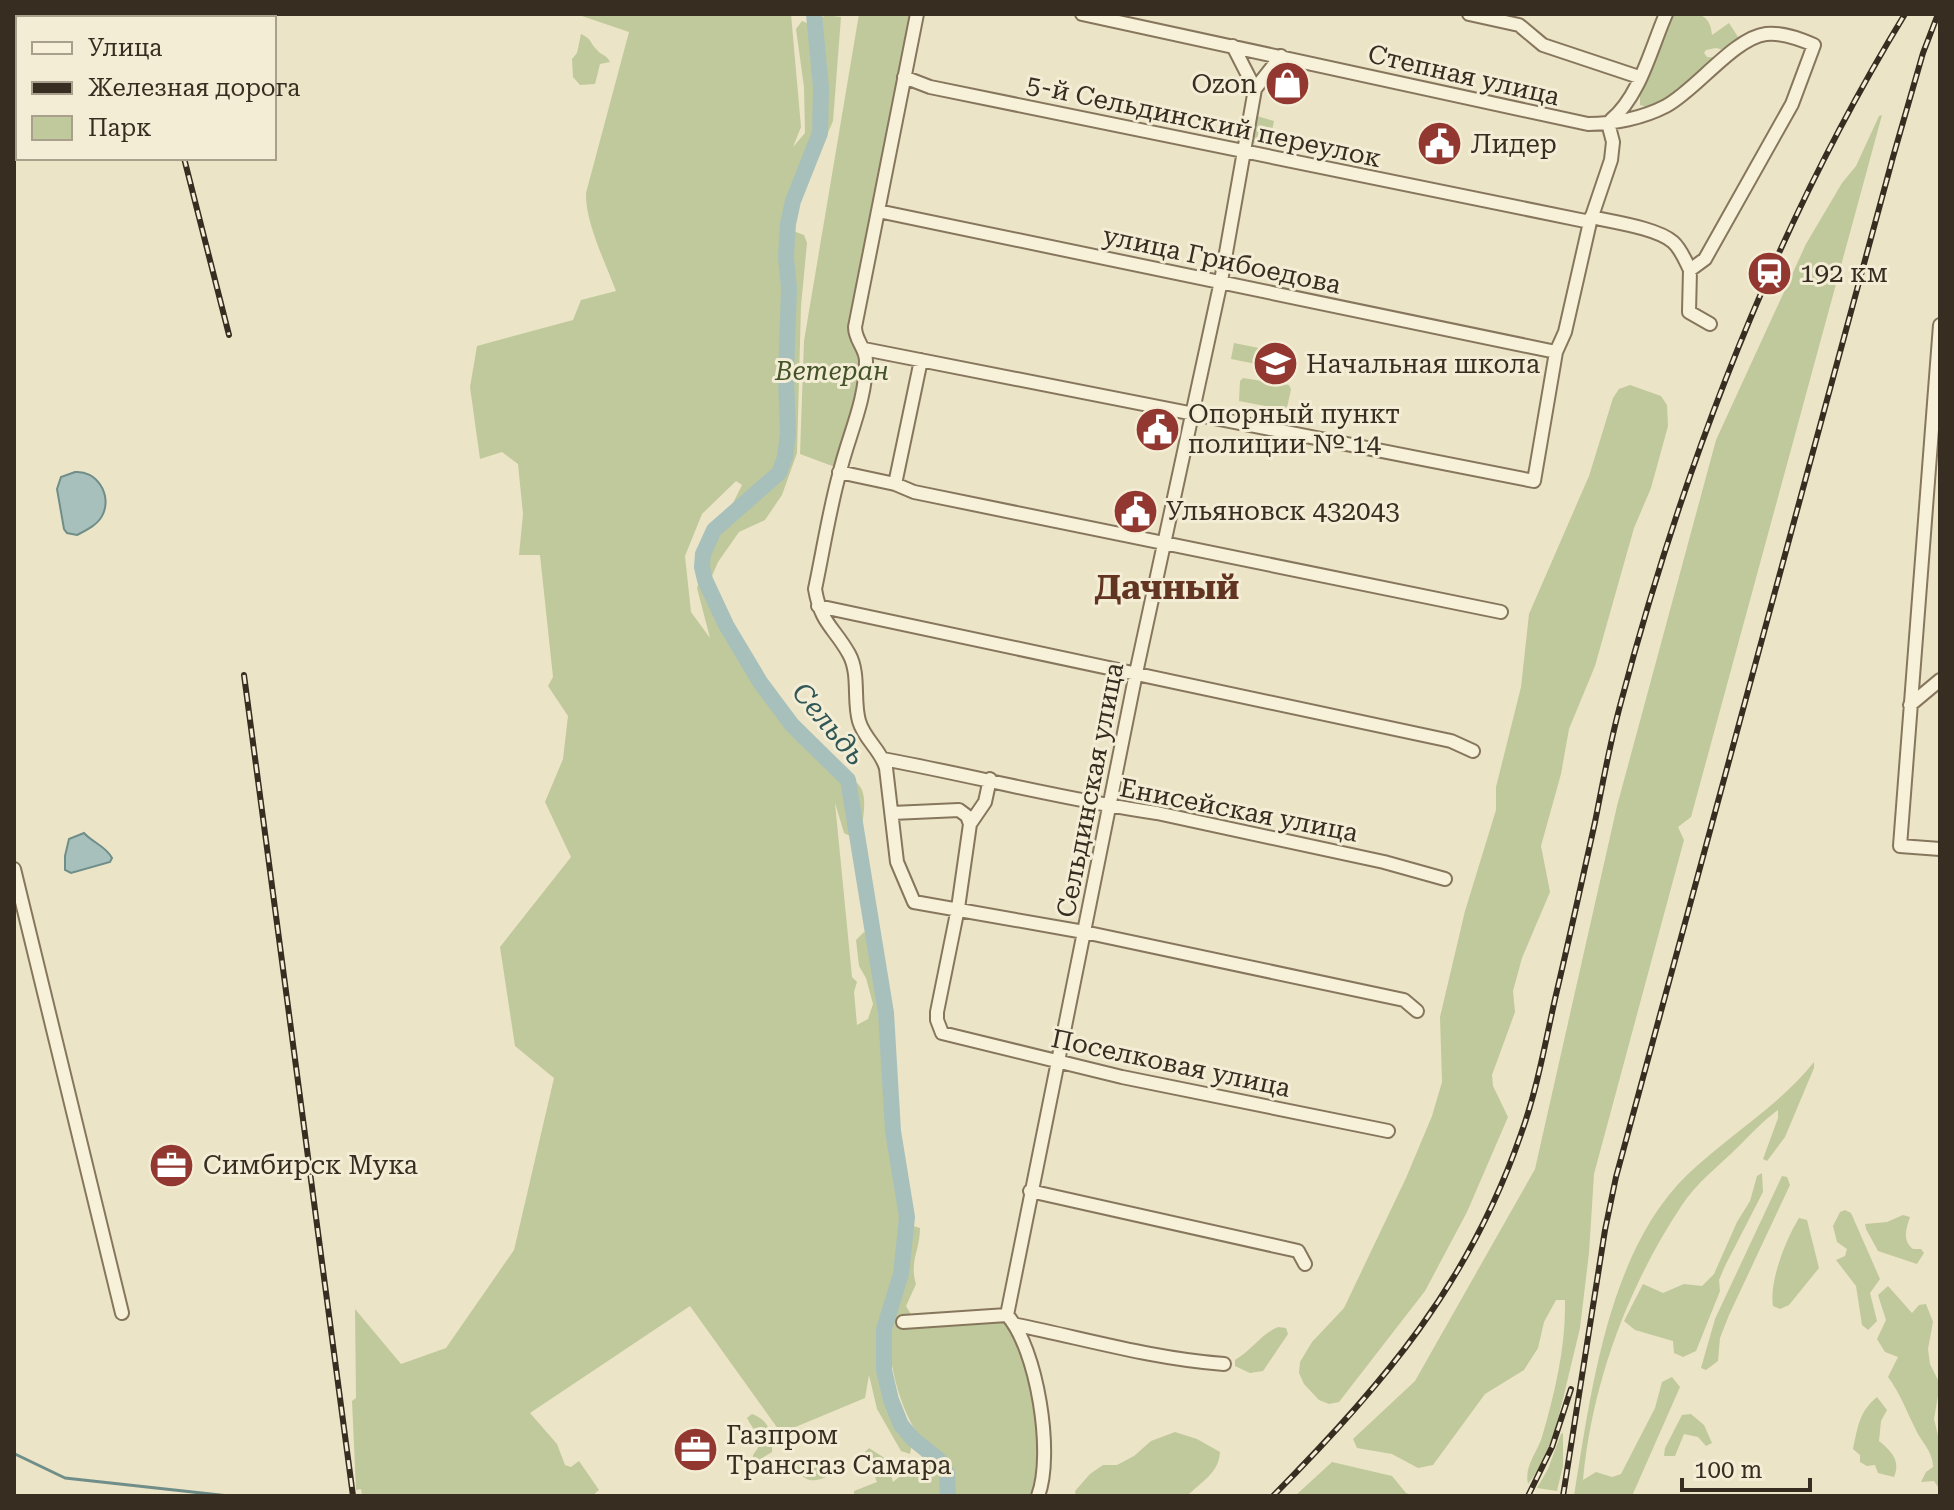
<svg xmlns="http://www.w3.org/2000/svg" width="1954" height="1510" viewBox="0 0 1954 1510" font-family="'Roboto Serif',serif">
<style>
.green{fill:#c0c99b;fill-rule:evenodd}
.water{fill:#a8c0bb;stroke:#6f8e89;stroke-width:2}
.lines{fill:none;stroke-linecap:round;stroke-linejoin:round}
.stream{stroke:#6f8e89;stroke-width:3}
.river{stroke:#a8c0bb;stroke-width:16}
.minor-casing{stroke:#86765d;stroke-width:16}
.minor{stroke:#f7f1d9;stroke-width:12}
.rail-casing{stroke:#372d20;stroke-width:6}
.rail{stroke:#f4edd6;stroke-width:3;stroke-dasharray:9;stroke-linecap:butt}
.labels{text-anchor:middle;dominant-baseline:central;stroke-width:6;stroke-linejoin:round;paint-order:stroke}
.street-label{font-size:26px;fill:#372d20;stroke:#f4edd6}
.poi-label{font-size:26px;fill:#372d20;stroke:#f4edd6;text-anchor:start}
.park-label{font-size:26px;font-style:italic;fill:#445328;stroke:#f4edd6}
.water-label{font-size:28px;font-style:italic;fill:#305656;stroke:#f4edd6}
.district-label{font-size:34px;font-weight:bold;fill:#623422;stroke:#f4edd6}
</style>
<rect width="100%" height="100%" fill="#ece4c6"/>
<path class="green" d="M576,14H791L801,127L793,147L805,133L804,87L796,29L802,21L809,24L826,15L841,17L833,121L796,207L793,231L804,235L807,243L801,306L797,453L782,495L765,520L739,532L718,562L712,576C729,634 781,709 819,756C830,770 854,773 862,790C867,803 862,819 862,833L850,836L844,833L835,803L852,977L857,982L854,992L857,1025L868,1019L873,1004L866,978L859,966L856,940L864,932L875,939L886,1013L893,1131L907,1217L910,1225L920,1228C920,1251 909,1261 916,1284L906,1306L912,1316L1002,1320L1013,1327L1030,1381L1041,1435L1034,1496H854V1491L877,1482L865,1452L869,1448L886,1459L893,1482L925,1456L928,1445C906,1427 891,1375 890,1347C878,1378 893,1414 913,1439L910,1454L901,1451L877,1409L869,1375L865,1398L781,1433L690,1306L530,1413L557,1444L565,1465L571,1467L579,1461L599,1490L592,1496H362L361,1489L356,1490L352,1401L356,1398L355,1309L401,1364L446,1348L514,1250L554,1078L515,1046L500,947L571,857L545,802L563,759L568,716L548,686L553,677L540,555H519L523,514L518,464L502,452L480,459L470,387L477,346L573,320L581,300L616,291C606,264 585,222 586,193L629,32ZM736,481L742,485L712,545L697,588L710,638L691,612L685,556L702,514Z
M859,14H915L853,330L864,365L856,409L835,467L800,454L804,341Z
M1674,14C1694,14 1710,10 1712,35L1729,23L1740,40L1728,51L1716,48L1706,50L1704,53L1707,57L1721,58L1687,88L1681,86L1676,89L1672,99L1658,110L1640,105V91Z
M581,34C593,40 589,42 597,50C602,56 606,54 610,62L600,64L595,84L580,85L573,77L572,59L577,53Z
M1882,115L1691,817L1678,827L1684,840L1594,1174L1589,1253L1580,1328L1555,1432L1539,1469L1528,1484C1524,1466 1537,1453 1542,1437C1555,1393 1566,1346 1565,1300H1556L1544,1322L1538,1348L1524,1370L1485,1394L1433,1465L1418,1468L1392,1454L1357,1448L1353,1439L1415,1381L1535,1169L1617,806L1716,440L1806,244L1842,183L1856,166L1879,116Z
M1257,116L1274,121L1269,145L1253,143Z
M1234,343L1269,350L1266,366L1231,359Z
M1243,378L1289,385L1291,389L1287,408L1282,409L1239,401L1240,381Z
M1630,385L1661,396L1667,405L1668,426L1651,488L1634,528L1595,666L1569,729L1561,774L1541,846L1550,892L1522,958L1513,991L1515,1012L1492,1075L1493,1086L1508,1117L1467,1212L1425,1291L1339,1402L1329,1404L1319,1400L1304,1384L1299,1373L1300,1362L1312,1342L1344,1308L1406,1178L1432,1116L1442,1082L1440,1017L1465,911L1496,810V787L1521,687L1529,614L1589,476L1613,398L1619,389Z
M1814,1062V1068L1785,1137L1767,1161L1763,1159L1778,1118V1110C1763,1121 1751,1134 1738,1147C1719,1166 1697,1182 1682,1205C1628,1286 1592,1383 1583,1480L1596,1472L1612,1477L1621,1474L1655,1408L1662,1382L1672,1377L1680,1387L1632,1496H1574C1591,1392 1608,1251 1688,1174C1729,1135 1778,1107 1814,1062Z
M1762,1173L1763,1192L1725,1266L1719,1280L1720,1291L1696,1351L1683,1357L1674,1353L1673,1341L1635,1330L1624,1321L1643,1284L1663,1293L1684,1284L1702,1286L1714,1274L1737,1222L1750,1201L1757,1176Z
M1782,1176L1787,1177L1790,1185L1729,1315L1720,1338L1718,1361L1706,1370L1701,1368L1715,1319Z
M1845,1210L1851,1213L1880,1279L1870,1293L1877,1321L1868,1330L1862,1325L1856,1286L1836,1260L1845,1256L1847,1249L1837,1242L1833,1226L1840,1212Z
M1903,1215L1910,1217C1906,1229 1902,1240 1913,1249H1921L1924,1253L1917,1264L1878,1251L1866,1229L1865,1224L1887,1222Z
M1799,1218L1807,1220L1819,1268L1789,1305L1780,1309L1773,1306C1769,1281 1786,1239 1799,1218Z
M1888,1286L1912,1313L1919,1305L1926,1304L1933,1322L1928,1349L1930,1364L1940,1384L1934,1419L1940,1444V1490L1934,1481L1921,1482L1926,1472L1933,1467C1933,1451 1921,1442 1915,1428C1906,1410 1900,1393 1888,1377L1898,1357L1885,1352L1877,1339L1886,1320L1878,1295Z
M1278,1327L1286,1328L1288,1334L1263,1371L1250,1373L1235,1366V1360C1252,1350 1261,1334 1278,1327Z
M1877,1397L1887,1410L1881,1421L1879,1441C1891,1451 1901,1460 1894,1477L1878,1473L1875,1465L1867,1466L1860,1462V1455L1853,1449C1858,1426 1859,1412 1877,1397Z
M752,1414C770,1420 773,1436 772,1452L754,1463C750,1452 757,1454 759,1444C761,1437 750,1425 747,1418Z
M1691,1414L1704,1425L1712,1443L1706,1446L1698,1437L1684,1434L1675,1456H1664L1665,1448L1682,1415Z
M1175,1432L1197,1439L1220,1452C1219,1473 1201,1482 1187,1496H1076L1075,1491L1090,1474L1103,1465H1117L1134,1456L1151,1441Z
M1563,1433V1466L1557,1491L1537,1488L1548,1469L1561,1434Z
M805,1460L827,1465L829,1470L828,1476C813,1483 807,1482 796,1470L798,1463Z
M1332,1462L1392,1476L1406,1493L1415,1496H1295Z"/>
<path class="water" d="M75,472C96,470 112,494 103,514C99,524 87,530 77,535L67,533L64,529L57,489L61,477Z
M84,833C93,843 106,846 112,858L110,862L71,873L65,870V856L69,839Z"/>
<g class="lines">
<path class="stream" d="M15,1454L65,1478L229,1496"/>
<path class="river" d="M814,14L821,88L820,133L793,201L788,224L786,257L789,288L786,376L788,433L785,457L779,473L714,530L703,554L702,567L705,580L726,625L760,682L792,725L848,780L886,1013L893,1131L907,1217L901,1274L884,1329V1370L891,1400L901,1425L913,1439L939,1460L947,1473L948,1496"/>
<defs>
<path id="minor" d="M917,14L855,327C855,341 866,348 866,361C866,402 848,436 839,475C829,512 823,551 815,589C821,624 834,627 849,654C860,674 853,700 859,721C864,739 881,750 886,768L897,862L914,902L1084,932L1404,1000L1417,1011
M1082,14L1588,124C1614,124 1643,118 1666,106C1696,90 1734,38 1766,34C1782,32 1800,39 1814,45L1792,104L1705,259L1690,270L1689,312L1710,324
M1469,14L1519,25L1543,45L1639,77
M1233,46L1255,89
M904,77L930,87L1590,222
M1611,120C1640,96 1651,48 1666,14
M878,211L1556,352
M1591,217C1613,222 1657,228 1673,242C1681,249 1685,260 1690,270
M1940,325L1900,846L1940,849
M864,349L1534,481L1556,352L1565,332L1590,222L1611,160L1613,142L1608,123
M839,472L895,484L914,492L1501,612
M895,484L921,360
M818,606L1451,741L1473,751
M1910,705L1940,680
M883,759C975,776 1065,800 1157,813L1384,862L1445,879
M892,813L959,810L967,816L970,824L958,908L937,1012V1020L942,1033L1122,1077L1388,1131
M970,824L985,802L990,779
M14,869L122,1313
M1030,1191L1298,1251L1305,1264
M903,1322L1007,1315
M1017,1325C1086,1339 1154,1359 1224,1364
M1038,1496C1054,1454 1037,1348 1007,1315L1136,673L1221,281L1255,89L1281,56"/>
</defs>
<use href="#minor" class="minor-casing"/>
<use href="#minor" class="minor"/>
<defs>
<path id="rail" d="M88,14L92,18
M184,158L229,335
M244,675L353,1496
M1273,1496C1383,1385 1469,1284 1521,1134C1537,1090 1545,1044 1555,999C1569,940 1582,881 1595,822C1603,782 1610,742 1621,702C1685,461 1775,227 1905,14
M1528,1496L1552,1447L1571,1389
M1563,1496L1605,1230L1616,1177L1893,157L1923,53L1938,14"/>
</defs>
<use href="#rail" class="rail-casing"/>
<use href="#rail" class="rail"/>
</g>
<defs>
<symbol id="shop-disc" viewBox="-11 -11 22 22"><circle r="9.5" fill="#923830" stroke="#f4edd6"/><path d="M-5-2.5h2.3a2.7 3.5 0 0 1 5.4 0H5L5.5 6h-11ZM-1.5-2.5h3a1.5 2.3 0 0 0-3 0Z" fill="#fff"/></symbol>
<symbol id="civic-disc" viewBox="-11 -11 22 22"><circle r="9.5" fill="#923830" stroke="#f4edd6"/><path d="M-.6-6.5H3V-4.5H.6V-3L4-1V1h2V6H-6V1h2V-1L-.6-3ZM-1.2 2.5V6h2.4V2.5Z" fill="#fff"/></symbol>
<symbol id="station-disc" viewBox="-11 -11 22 22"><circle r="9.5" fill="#923830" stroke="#f4edd6"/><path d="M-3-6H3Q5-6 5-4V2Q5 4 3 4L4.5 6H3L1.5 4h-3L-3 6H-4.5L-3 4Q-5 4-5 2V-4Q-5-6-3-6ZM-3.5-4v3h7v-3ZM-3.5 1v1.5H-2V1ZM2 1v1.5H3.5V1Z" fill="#fff"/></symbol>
<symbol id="school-disc" viewBox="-11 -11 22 22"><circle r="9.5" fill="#923830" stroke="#f4edd6"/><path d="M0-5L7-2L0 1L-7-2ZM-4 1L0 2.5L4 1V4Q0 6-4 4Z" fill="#fff"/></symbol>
<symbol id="office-disc" viewBox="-11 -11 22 22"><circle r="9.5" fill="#923830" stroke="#f4edd6"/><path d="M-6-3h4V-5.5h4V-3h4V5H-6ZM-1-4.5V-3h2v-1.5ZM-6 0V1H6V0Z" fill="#fff"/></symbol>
</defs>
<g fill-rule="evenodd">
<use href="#shop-disc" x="1262" y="58" width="51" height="51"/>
<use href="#civic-disc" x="1414" y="118" width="51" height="51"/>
<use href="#station-disc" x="1744" y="248" width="51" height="51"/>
<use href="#school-disc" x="1250" y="338" width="51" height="51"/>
<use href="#civic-disc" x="1132" y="404" width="51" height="51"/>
<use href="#civic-disc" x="1110" y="486" width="51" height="51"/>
<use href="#office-disc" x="146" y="1140" width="51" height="51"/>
<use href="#office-disc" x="670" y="1424" width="51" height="51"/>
</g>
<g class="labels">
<g class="street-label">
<text transform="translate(1464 75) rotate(13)">Степная улица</text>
<text transform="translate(1204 121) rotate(12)">5-й Сельдинский переулок</text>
<text transform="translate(1222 260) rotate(12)">улица Грибоедова</text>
<text transform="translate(1090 790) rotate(-79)">Сельдинская улица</text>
<text transform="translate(1239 810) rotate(11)">Енисейская улица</text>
<text transform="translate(1171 1063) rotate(12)">Поселковая улица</text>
</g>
<g class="poi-label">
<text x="1257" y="84" text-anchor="end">Ozon</text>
<text x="1471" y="144">Лидер</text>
<text x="1800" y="273">192 км</text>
<text x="1306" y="364">Начальная школа</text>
<text x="1188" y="414">Опорный пункт<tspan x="1188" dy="30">полиции № 14</tspan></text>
<text x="1166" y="511">Ульяновск 432043</text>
<text x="203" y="1165">Симбирск Мука</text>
<text x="726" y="1435">Газпром<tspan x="726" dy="30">Трансгаз Самара</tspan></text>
</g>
<g class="park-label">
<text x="832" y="371">Ветеран</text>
</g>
<g class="water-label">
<text transform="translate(829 724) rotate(50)">Сельдь</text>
</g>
<g class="district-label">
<text x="1167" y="587">Дачный</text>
</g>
</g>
<rect width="1954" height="1510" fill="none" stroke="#372d20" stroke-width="32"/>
<rect x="16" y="16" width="260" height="144" fill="#f4edd6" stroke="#a8a08d" stroke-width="2"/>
<rect x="32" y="42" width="40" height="12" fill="#f7f1d9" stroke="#a8a08d" stroke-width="2"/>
<text x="88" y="56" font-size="24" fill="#372d20">Улица</text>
<rect x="32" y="82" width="40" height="12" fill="#372d20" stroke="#a8a08d" stroke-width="2"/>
<text x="88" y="96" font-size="24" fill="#372d20">Железная дорога</text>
<rect x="32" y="116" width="40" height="24" fill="#c0c99b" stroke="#a8a08d" stroke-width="2"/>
<text x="88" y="136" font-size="24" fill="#372d20">Парк</text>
<path d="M1682 1478v12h128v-12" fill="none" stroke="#372d20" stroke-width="4"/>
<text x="1694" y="1478" font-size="24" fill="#372d20" stroke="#f4edd6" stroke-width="6" paint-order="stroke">100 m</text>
</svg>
